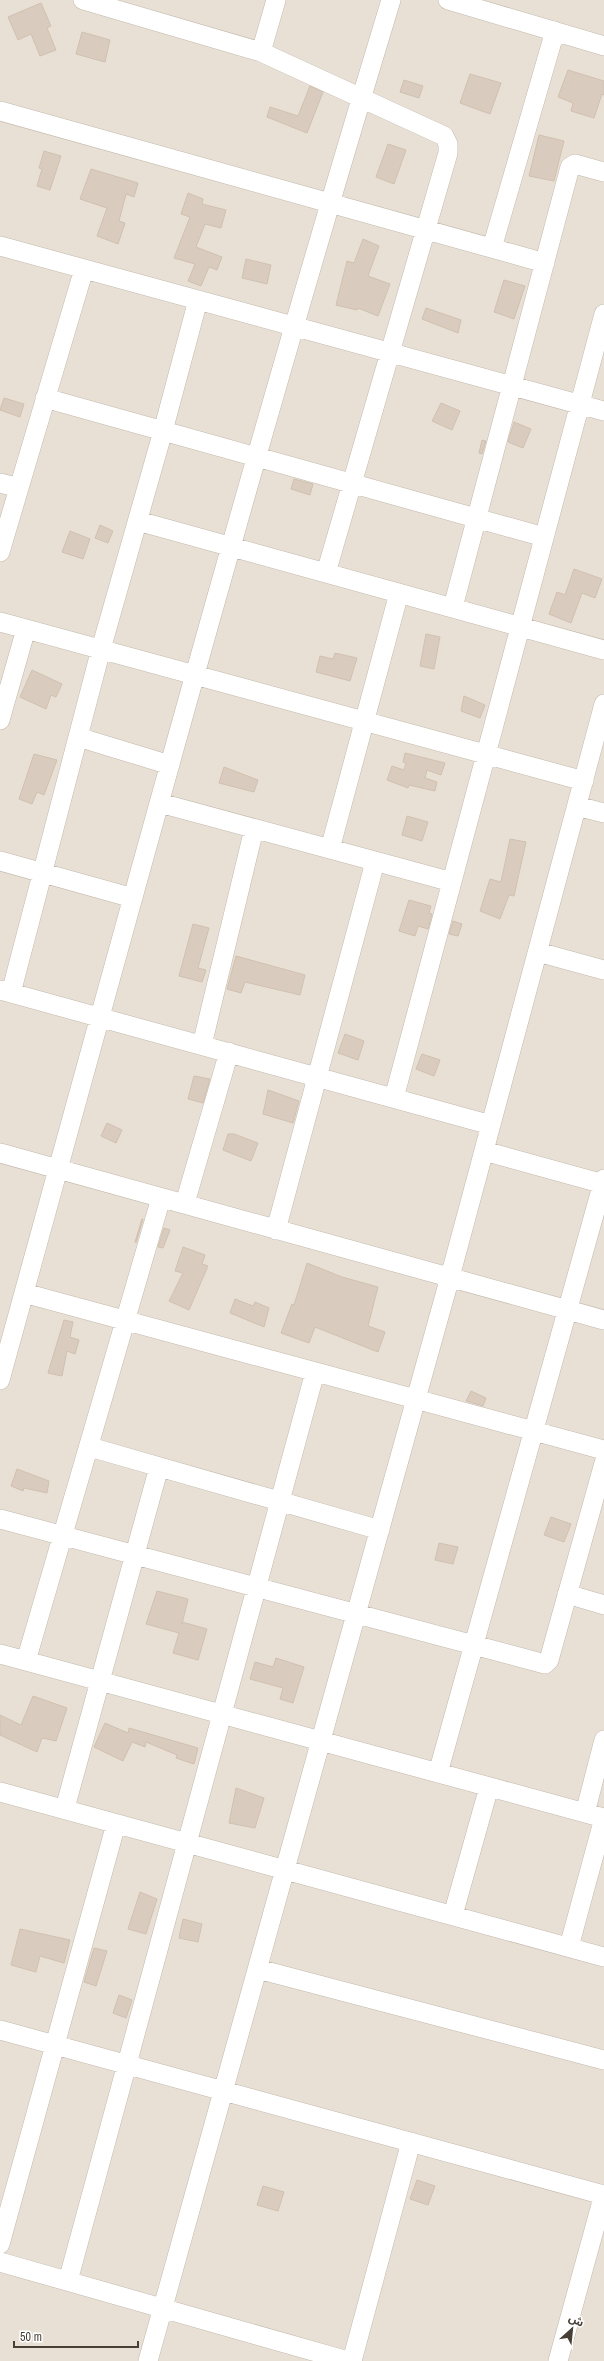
<svg xmlns="http://www.w3.org/2000/svg" width="604" height="2361" viewBox="0 0 604 2361" font-family="'Archivo Narrow','Noto Sans Arabic',sans-serif">
<style>
.residential{fill:#e8e0d5}
.building{fill:#d9ccbf;stroke:#d1c0af}
.lines{fill:none;stroke-linecap:round;stroke-linejoin:round}
.street-casing{stroke:#c3b8ac;stroke-width:20}
.street{stroke:#fff;stroke-width:19}
</style>
<rect width="100%" height="100%" fill="#f4efe7"/>
<path class="residential" d="M0,0H604V2361H0Z"/>
<path class="building" d="M41,3L51,26L47,28L56,50L40,56L31,34L18,40L8,17Z
M82,32L110,40L105,62L76,54Z
M568,70L604,81V95L602,94L594,118L571,111L573,103L558,97Z
M470,74L501,83L490,114L460,103Z
M404,80L423,86L419,98L400,92Z
M310,86L323,92L307,133L267,117L270,107L298,116Z
M539,135L564,141L554,181L529,176Z
M388,144L406,150L394,184L376,177Z
M44,151L61,156L50,190L37,186L42,169L39,168Z
M91,169L138,183L134,197L126,194L119,221L125,223L118,244L97,236L107,208L80,199Z
M188,193L203,199L202,204L226,210L221,228L205,224L196,247L222,257L217,270L209,267L201,286L188,281L195,264L174,258L190,217L181,214Z
M363,239L379,246L368,276L390,284L378,316L358,308L357,310L336,305L347,261L354,263Z
M246,259L271,265L267,284L242,278Z
M504,280L525,286L514,319L494,312Z
M426,308L461,320L458,333L422,319Z
M4,398L24,404L20,417L0,410Z
M441,403L460,411L452,430L432,421Z
M514,422L531,429L523,448L508,442Z
M482,440L486,441L482,454L479,453Z
M294,479L313,484L310,495L291,489Z
M100,525L113,531L108,543L95,538Z
M70,531L90,539L83,559L62,552Z
M574,569L602,579L595,598L582,593L571,623L549,614L557,592L565,595Z
M426,634L440,637L434,669L420,666Z
M335,653L357,658L350,681L316,672L320,656L333,659Z
M32,670L62,684L56,697L51,695L46,709L20,697Z
M464,696L485,705L480,718L461,711Z
M405,753L445,763L441,775L427,770L425,778L437,782L435,791L409,785L408,788L387,780L392,766L404,770L406,763L403,762Z
M34,754L57,760L44,795L37,792L32,804L19,799Z
M224,767L258,780L254,792L219,783Z
M407,816L428,822L422,841L402,835Z
M510,839L526,842L514,896L509,895L500,919L480,911L490,879L501,882Z
M409,900L431,906L429,913L432,914L428,929L418,926L415,936L399,931Z
M453,921L462,924L458,936L449,934Z
M193,924L209,928L198,968L206,970L202,982L179,976Z
M236,956L305,975L300,995L245,982L241,993L227,989Z
M345,1034L364,1041L358,1060L338,1053Z
M422,1054L440,1060L434,1076L416,1069Z
M194,1076L210,1079L203,1103L188,1099Z
M268,1090L299,1101L293,1123L263,1114Z
M107,1123L122,1130L116,1143L101,1136Z
M228,1134H234L258,1143L251,1161L223,1150Z
M142,1219H143L136,1243L135,1242Z
M164,1228L170,1230L163,1248L158,1247Z
M183,1247L205,1255L202,1264L208,1266L189,1310L169,1301L183,1273L175,1271Z
M307,1263L342,1277L378,1287L368,1326L385,1332L378,1352L315,1327L309,1343L281,1333L292,1304L294,1305Z
M235,1299L253,1306L255,1302L269,1308L264,1327L230,1313Z
M64,1320L73,1322L70,1337L79,1340L75,1354L67,1351L62,1376L48,1373Z
M471,1391L486,1398L483,1406L466,1401Z
M17,1469L49,1481L47,1493L24,1488L23,1491L11,1486Z
M551,1517L571,1524L564,1542L544,1535Z
M439,1543L458,1547L453,1564L435,1560Z
M157,1591L188,1599L182,1624V1622L207,1629L198,1660L173,1653L179,1633L146,1624Z
M276,1658L304,1667L293,1703L280,1699L283,1688L250,1679L255,1662L273,1667Z
M33,1696L67,1708L56,1741L42,1738L37,1752L0,1735V1715L21,1725Z
M105,1723L128,1733L129,1728L198,1748L194,1764L176,1758L177,1755L146,1742L145,1747L132,1742L123,1761L94,1747Z
M236,1788L264,1798L255,1828L229,1823Z
M140,1892L157,1899L146,1934L128,1929Z
M183,1919L202,1924L198,1942L179,1938Z
M20,1929L70,1940L64,1963L40,1956L36,1972L11,1965Z
M94,1948L107,1951L96,1986L84,1982Z
M119,1995L132,2000L126,2018L113,2013Z
M417,2180L435,2186L428,2205L410,2199Z
M263,2186L284,2192L278,2211L257,2205Z"/>
<g class="lines">
<defs>
<path id="street" d="M83,0L261,52
M276,0L261,52L444,136L448,144V153L326,573
M448,0L604,46
M0,111L545,263
M0,246L604,411
M492,248L555,31
M45,398L544,537
M0,483L19,488
M138,521L604,650
M0,552L84,269
M453,607L570,167L575,164L604,172
M0,622L584,781
M0,720L26,629
M78,737L170,765
M160,803L452,882
M577,806L604,813
M330,849L399,593
M0,861L133,898
M538,952L604,970
M0,990L491,1125
M11,993L101,649L163,431L198,300
M202,1045L254,829
M394,1098L604,314
M484,1151L604,1184
M0,1153L604,1320
M185,1203L229,1052
M276,1230L375,862
M24,1293L604,1450
M0,1380C127,919 252,457 391,0
M90,1447L380,1530
M0,1519L545,1664L549,1660L604,1463
M567,1594L604,1605
M0,1654L604,1818
M26,1661L161,1198
M438,1773L604,1179
M0,1792L604,1957
M65,1808L159,1467
M585,1813L604,1740
M453,1915L489,1787
M569,1947L604,1818
M258,1969L604,2060
M0,2030L604,2195
M0,2244L116,1824
M0,2262L348,2361
M68,2281L315,1372
M148,2361L450,1277L604,704
M352,2361L411,2142
M558,2361L604,2194"/>
</defs>
<use href="#street" class="street-casing"/>
<use href="#street" class="street"/>
</g>
<g transform="translate(572 2329) rotate(27)" stroke="#ffffff" stroke-width="3" paint-order="stroke">
<path d="M0-3L7 15L0 10L-7 15Z" fill="#473f35"/>
<text y="-6" font-size="11" font-weight="bold" text-anchor="middle" fill="#473f35">ش</text>
</g>
<path d="M14 2341v6h124v-6" fill="none" stroke="#473f35" stroke-width="2"/>
<text x="20" y="2341" font-size="12" fill="#473f35" stroke="#ffffff" stroke-width="3" paint-order="stroke">50 m</text>
</svg>
